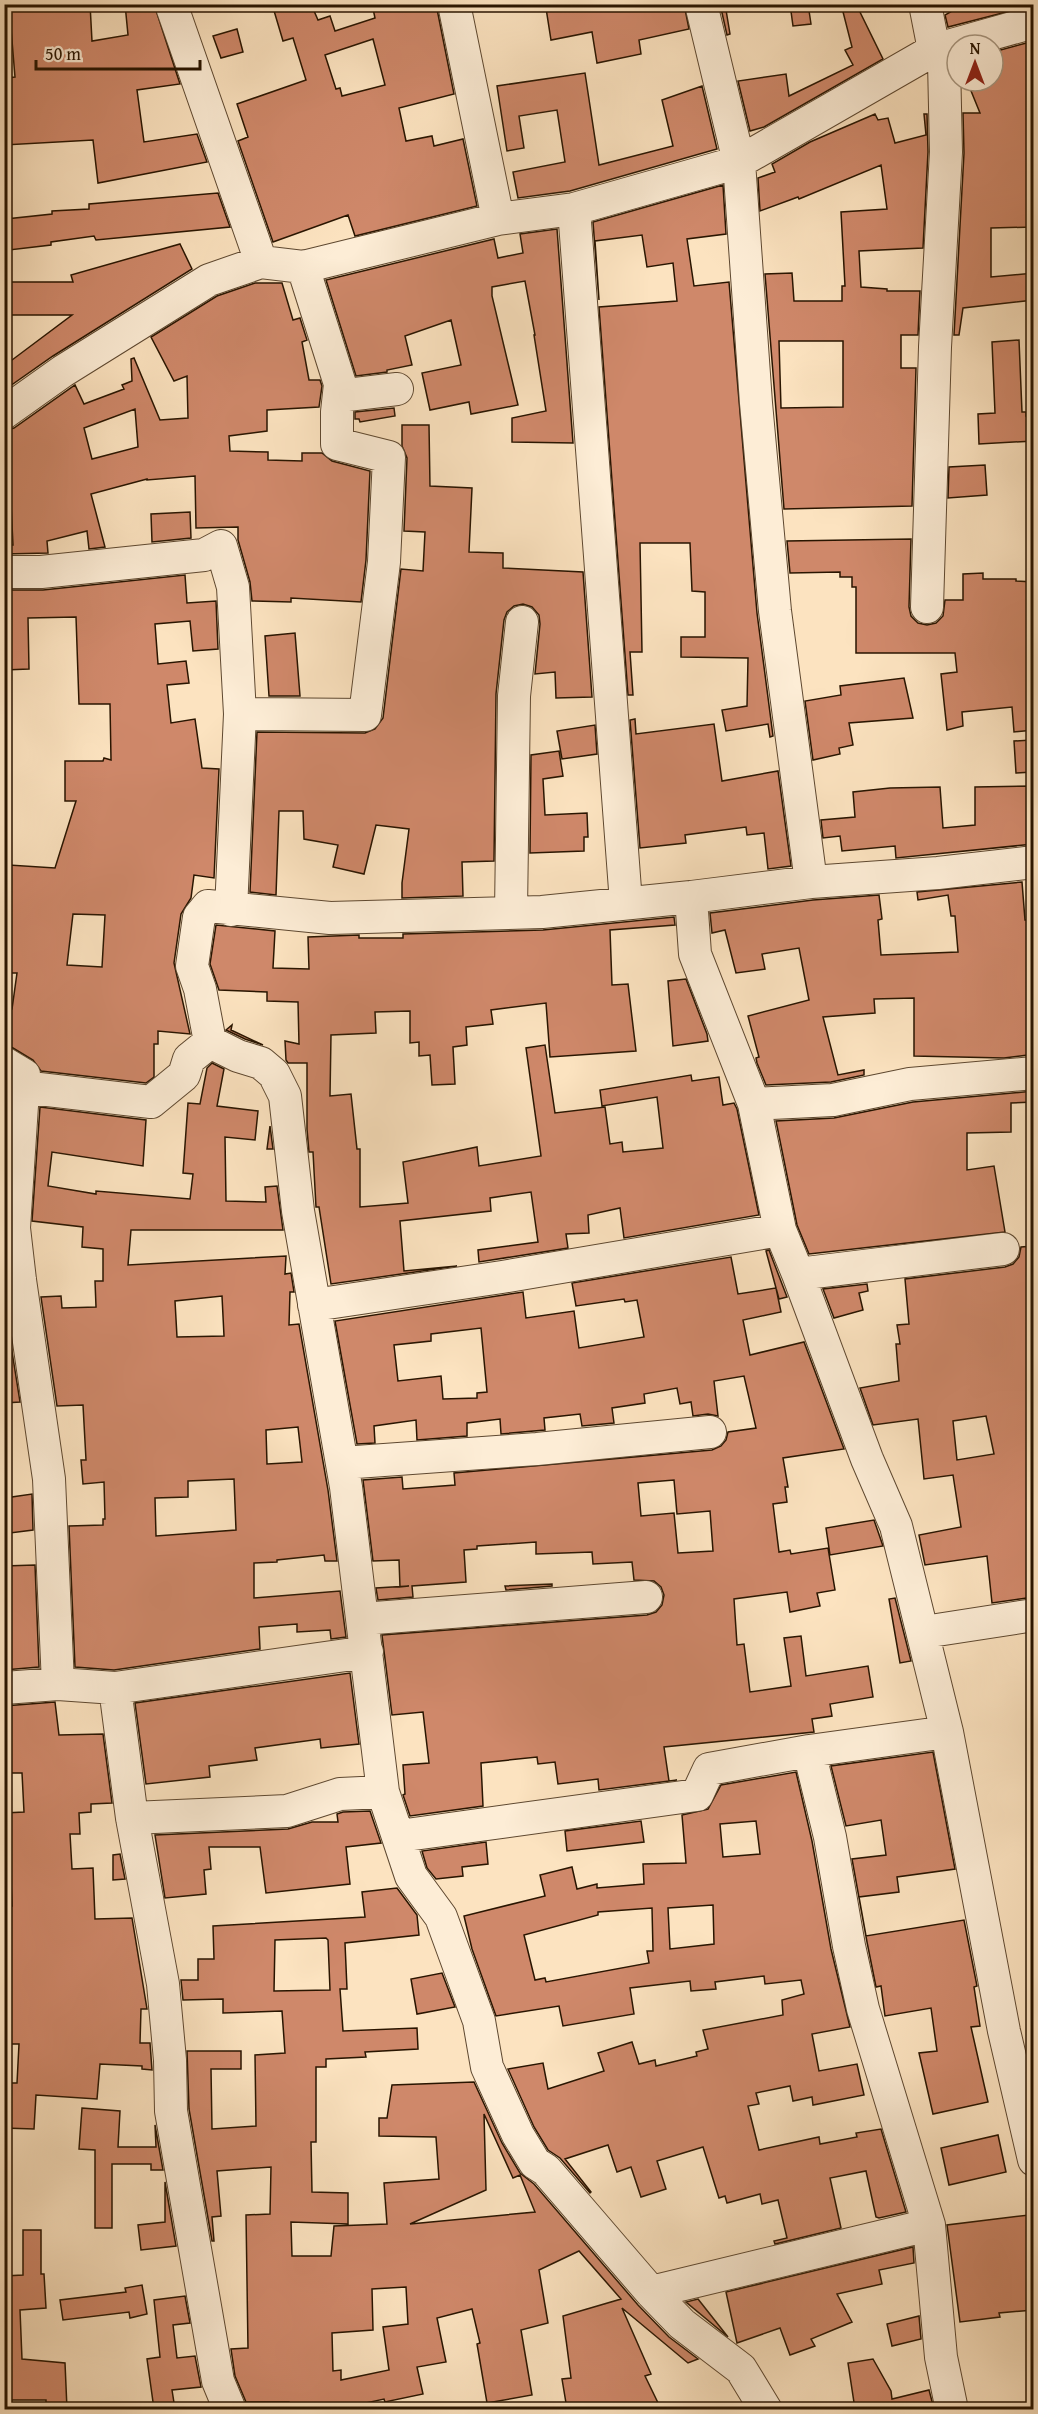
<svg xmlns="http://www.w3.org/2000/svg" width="1038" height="2414" viewBox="0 0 1038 2414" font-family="'Gentium Book Plus',serif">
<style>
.building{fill:#cf886a;stroke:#291500;stroke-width:1.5;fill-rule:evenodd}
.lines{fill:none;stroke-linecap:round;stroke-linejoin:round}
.minor-casing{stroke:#5e4830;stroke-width:34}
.minor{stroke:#fdedd6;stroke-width:32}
</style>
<rect width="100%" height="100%" fill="#fce3c0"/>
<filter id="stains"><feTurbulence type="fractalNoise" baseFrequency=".00333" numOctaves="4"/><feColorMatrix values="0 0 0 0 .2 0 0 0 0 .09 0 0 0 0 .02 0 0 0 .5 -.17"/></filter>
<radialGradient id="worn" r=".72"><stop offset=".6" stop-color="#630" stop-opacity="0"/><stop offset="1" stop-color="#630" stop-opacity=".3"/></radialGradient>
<path class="building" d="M9,4H90L92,41L128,35L125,4H154L180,84L137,90L144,142L197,134L207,162L98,183L93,140L4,145L5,78L15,77Z
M272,4H311L318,20L330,16L335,31L375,18L372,4H436L454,94L399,108L406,141L432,136L434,146L463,139L477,206L355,236L348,215L273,242L238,141L248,137L237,104L306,80L293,38L283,41ZM373,39L385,85L342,96L340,88L336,89L325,55Z
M568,4H684L689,29L639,40L641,54L597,63L592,32L551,40L546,8Z
M720,4H725L730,34L727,35Z
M790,4H808L811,24L793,26Z
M841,4H856L883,59L764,127L750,131L738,81L786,74L789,96L853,65L845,50L852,47Z
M964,4H1034V5L948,27L945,15Z
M237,29L243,52L221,58L213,36Z
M1034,41V227L991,228V277L1034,273V300L963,308L959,335H954L964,153L963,113H980L967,81H993V52Z
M585,73L599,165L673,146L662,100L702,86L717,149L570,191L518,198L513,172L565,162L557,110L519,116L524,148L507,151L497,86Z
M875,114L878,120L888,118L895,143L926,135L924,114H927L928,152L923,248L859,251L861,287L887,289V291H920L918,335H901V368H916L912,506L784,509L765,274L792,273L794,301H842V286H845L841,212L887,209L881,165L799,199L798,197L760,211L758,178L775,172L772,164L810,142ZM779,341H843V407L781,408Z
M723,185L726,234L687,239L694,286L729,282L757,613L773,736L770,737L768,724L726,731L722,710L747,706L748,658L681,657V637H705V592L692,591L690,543H640L642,652H630L633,695H628L599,307L677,301L673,263L647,267L642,235L595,241L599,300L593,222Z
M218,193L230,227L96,240L94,236L51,242V245L9,250L6,219L52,214V211L89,209V204Z
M557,229L573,443L512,442V418L546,411L534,335H535L525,281L492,287V296L518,405L471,414L469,402L430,410L422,373L461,365L451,320L405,336L412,365L387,370V372L356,376L326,280L494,239L498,258L523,253L520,234Z
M180,244L192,269L53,356L10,386L4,378V366L72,315H4V282H73L71,275Z
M255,283H282L293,320L300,318L307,340L302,342L309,380H320L322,386L319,407L267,410V431L229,436L230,451L268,452V460L302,461V453H322L332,461L370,471L366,560L361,602L291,598V602L252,601L250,582L238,540V527L196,528L195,476L147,480V479L91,494L105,547L89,549L87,531L47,541L48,553L4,554V545H13L11,504L4,505V431L14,428L75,385L84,404L124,389L122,385L132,381L131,359L134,358L160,420L188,418L187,376L174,381L151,337L217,296ZM135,409L138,447L92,459L84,428Z
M1019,340L1022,412H1026V416H1034V441L979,444L978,414L995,413L992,342Z
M394,408L395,416L360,422L359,419H355V412Z
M402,425H429L430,486L472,488L469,552L503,553V568L583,572L592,697L556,698L555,672L535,674L540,624L539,615L532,607L523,604L514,606L507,612L504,620L496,694L494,861L462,862L463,896L402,898V883L409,829L376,825L364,874L333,867L338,845L304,839L303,811H279L276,895L250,892L257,732L365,733L375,729L383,718L401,569L423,571L425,532L404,531L407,458L402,446Z
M985,465L987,495L948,498L949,467Z
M190,512L191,538L152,542L151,514Z
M911,539L909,607L911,616L918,623L927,625L936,623L943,616L945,600H963V574L983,573V579H1016V581L1034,582V730L1014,732L1012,707L962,712L963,726L947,730L941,674L957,672L955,653H856V587H852V577H840V572L790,573L787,541Z
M185,575L187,603L216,601L218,649L193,651L190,621L155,624L158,664L186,661L189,683L167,685L171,723L195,719L202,768L219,769L214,878L194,875L191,898L181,914L174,963L190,1034L158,1031V1044H154V1077L146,1083L41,1071L33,1060L13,1048L4,1045V1008L12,1009L17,973H4V909L9,865L55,868L76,801H65V761H103L104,758L111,760L110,704H79L76,617L28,618L29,669L4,670V590H43ZM73,914L105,915L102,967L67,965Z
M295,633L300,696H269L265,636Z
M904,678L913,718L849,723L853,745L839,748L840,754L813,760L805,701L841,695L840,686Z
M635,719L636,734L714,724L722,781L778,771L791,866L768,869L764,833L747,835L746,827L685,835L686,843L640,848L630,720Z
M595,725L597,754L562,759L557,731Z
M1031,740L1033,772L1016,773L1014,741Z
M559,751L563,776L543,779L545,815L587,813L588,837H584V851L530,853L531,755Z
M1032,786L1034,844L896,858L895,846L842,851L840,836L823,838L821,820L855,817L853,792L890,788L940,787L943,828L975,825V787Z
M1022,882L1025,920H1031L1032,935H1034V951H1030L1033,1007H1028V1055L1004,1058L914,1056V998L874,999L875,1013L823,1017L838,1075L864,1070V1075L831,1082L766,1085L757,1063L756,1058L759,1057L748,1016L809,1000L799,948L762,954L765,969L736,973L725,930L712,933L710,913L813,900L879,895L882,919L878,920L881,955L958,952L955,916H951L948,895L918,900L917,892Z
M674,917L675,925L610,930L612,985L628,984L636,1051L550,1057L546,1003L491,1010L493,1024L466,1027L467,1045L453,1047L455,1084L432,1085L430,1055L419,1056V1042L410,1043V1011L375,1012L376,1033L331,1035L330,1096L351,1094L357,1149H360V1207L408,1203L403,1162L477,1147L479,1166L541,1156L526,1048L545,1045L555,1113L605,1107L610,1144L622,1142L623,1152L663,1148L657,1097L602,1106L600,1090L691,1075L692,1081L719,1077L723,1105L734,1103L737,1109L759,1215L624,1238L620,1208L588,1215L589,1233L566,1234L568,1248L479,1262L478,1250L538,1242L531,1192L490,1198L491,1211L400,1221L404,1271L457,1266L331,1284L319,1207H316L313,1152H309L307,1129V1063H288L286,1060L285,1041L299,1044L298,1002L267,1001V992L219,990L210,964L216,925L275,931L273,968L309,969L308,937L359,935V938H403V934L543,930Z
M686,979L707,1034L708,1041L673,1046L668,981Z
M232,1025L231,1030L263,1045L245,1039L226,1030Z
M212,1063L224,1069L217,1106L258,1111L255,1140L225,1137L226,1201L266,1202L265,1187L277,1186L283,1230H131L128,1265L286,1256L285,1274L291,1273L294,1292H290L289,1325L299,1324L328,1490L337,1561H325L324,1555L277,1560V1562L254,1563V1598L340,1591L346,1637L331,1639L330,1630L297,1632V1624L259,1627L260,1649L114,1670L75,1667L69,1526L103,1525V1519H105L104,1482L83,1484L81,1460H86L83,1405L57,1406L41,1297L61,1296L62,1308L96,1307L95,1281H103V1249L82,1247L83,1227L32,1221L40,1107L146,1120L143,1166L52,1152L48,1186L96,1194V1191L190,1199L193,1174L183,1173L188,1103L200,1104L207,1068ZM222,1296L224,1336L177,1337L175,1301ZM298,1427L302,1462L267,1464L266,1430ZM234,1479L236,1530L156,1536L155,1498L188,1497V1481Z
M1034,1091V1102L1011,1103V1132L967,1133V1170L994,1166L1005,1232L809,1254L797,1225L776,1121L834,1118L913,1102Z
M270,1126L273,1149H267Z
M1034,1246V1501H1031L1034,1528L1029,1529L1034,1554V1597L992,1603L987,1556L925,1565L919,1535L961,1527L953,1475L924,1479L918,1419L873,1425L860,1388L899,1381L896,1344H900L897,1325L909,1324L905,1279L1005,1267L1013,1264L1019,1257L1021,1247ZM986,1416L994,1454L957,1460L953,1421Z
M769,1250L787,1297L779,1299L776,1288L781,1312L743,1320L750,1355L804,1342L844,1449L783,1458L788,1487H785L787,1502L773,1504L779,1552L790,1550L791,1554L828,1548L835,1590L817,1593L820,1606L790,1612L787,1592L734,1599L737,1645L744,1644L750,1692L791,1686L784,1638L801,1636L806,1676L868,1666L873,1697L830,1704L832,1716L812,1719L814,1732L664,1747L669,1781L677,1780L599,1790L598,1779L558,1784L555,1762L538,1764L537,1757L481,1763L483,1806L410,1816L403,1795L405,1794L403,1765L429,1763L423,1712L392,1715L382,1635L647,1615L656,1612L662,1605L664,1595L661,1587L654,1581L634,1580L632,1562L593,1564L592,1552L536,1554V1542L477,1546V1549L464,1550L466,1582L412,1586L413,1597L378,1600L376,1588L409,1586L400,1587L399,1560L373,1561L363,1480L402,1477L403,1489L455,1485L454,1473L712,1450L721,1446L726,1440L728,1432L756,1428L744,1376L714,1381L718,1416L708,1414L693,1416L691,1402L680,1404L677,1388L644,1394L645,1403L612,1408L614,1423L582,1426L580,1414L544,1418L545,1430L501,1434L500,1419L467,1423V1436L417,1440L416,1420L374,1426L375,1443L357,1444L335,1321L523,1292L526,1318L574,1311L579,1348L644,1337L637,1300L625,1302L624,1299L576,1306L572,1283L731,1257L738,1294L776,1288L766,1251ZM481,1328L487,1392L477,1393V1398L443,1399L441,1376L398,1381L394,1345L431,1341V1334ZM674,1480L677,1514L710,1511L713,1551L678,1553L674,1513L641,1516L638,1483Z
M867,1284L868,1291L859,1293L863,1310L834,1318L823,1289Z
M10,1339L20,1402L4,1403V1340Z
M32,1494L33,1530L10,1533L5,1498Z
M874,1520L883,1546L830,1555L826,1528Z
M35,1565L39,1667L4,1670V1566Z
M552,1584V1586L506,1590L505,1586Z
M895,1598L911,1661L900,1663L889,1599Z
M350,1673L359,1744L321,1748L320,1739L255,1748L257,1760L209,1766L210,1777L146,1784L135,1703Z
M55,1702L59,1735L103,1734L112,1803L91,1804V1812L79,1813L80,1834H70L72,1869L93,1868L95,1919L132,1918L147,2009H141L140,2043H150L152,2070L142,2069V2066L100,2064L97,2099L36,2095L34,2129L4,2128V2083H17L19,2044H4V1906H12L10,1855H4V1813L24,1812L22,1773H4V1706Z
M933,1752L955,1869L897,1877L899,1892L859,1897L866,1936L964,1920L977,1986L974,1987L980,2026L971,2027L988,2102L933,2114L919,2053L937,2051L931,2008L885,2016L881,1986L876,1987L867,1942L852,1859L886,1855L881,1820L846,1826L831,1766Z
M796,1772L812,1841L831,1949L850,2027L812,2034L819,2071L857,2064L864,2095L813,2105L812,2097L793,2101L790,2086L756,2093L759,2104L748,2106L759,2150L819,2137L820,2144L857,2137L856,2133L881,2129L906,2212L879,2218L876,2217L866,2171L830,2178L841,2228L775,2244L774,2241L787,2238L778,2200L762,2204L760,2194L727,2203L725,2196L719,2198L703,2147L657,2161L666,2189L641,2197L631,2167L617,2172L608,2145L565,2159L591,2192L590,2193L560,2158L548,2150L534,2127L508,2069L543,2063L548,2089L604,2071L598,2053L632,2042L639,2064L655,2060L656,2066L697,2056L696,2052L708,2049L703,2030L783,2015L782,2000L804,1994L801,1980L765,1984L764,1976L715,1982L716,1989L691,1991L690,1981L630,1988L634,2014L563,2026L559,2006L496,2016L472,1949L464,1916L545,1896L540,1875L572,1867L577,1889L597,1884V1888L644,1884L643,1864L686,1863L682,1815L708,1809L721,1785ZM756,1821L760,1854L723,1857L720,1824ZM713,1905L714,1944L670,1949L668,1908ZM652,1908L653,1951H647L649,1963L546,1982L545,1978L535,1980L524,1935L598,1915V1912Z
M370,1811L381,1843L346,1847L350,1884L266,1893L260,1847H209L211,1869L204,1870L206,1894L165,1898L155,1835L288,1829L312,1822H338L337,1814L343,1812Z
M641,1821L644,1842L567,1851L565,1831Z
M486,1842L488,1864L462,1867L463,1876L436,1879L427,1868L422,1851Z
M120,1854L125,1879L113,1880V1855Z
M397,1888L417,1915L419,1935L345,1943L347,1989H340L343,2031L417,2028L418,2049L365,2052L366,2057L326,2059V2067H316V2142H311L312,2192L348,2193V2224L291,2222L292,2256H331L334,2226L387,2224L384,2183L439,2179L436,2137L379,2136V2118H387L392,2085L474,2082L502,2143L520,2173L534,2184L638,2305L669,2337L698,2359L688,2363L622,2308L651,2374L645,2376L661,2409H567L562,2379L571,2378L563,2316L621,2299L579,2251L539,2270L548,2323L521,2330L532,2395L487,2403L477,2344L480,2343L472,2309L437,2318L446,2362L417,2367L423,2394L385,2402L384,2399L342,2408V2409H290L289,2402H246L235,2376L231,2349L248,2348L246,2215L270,2214L271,2167L217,2171L221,2216L212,2217L214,2241H212L189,2109L187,2051H241V2069H211L212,2129L256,2126L255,2055L285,2053L282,2011L223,2013V1999L183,2000L181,1980H198V1959H214L213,1926L365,1917L362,1892ZM326,1938L328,1940L330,1990L274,1991L275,1940ZM484,2114L513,2178L520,2175L535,2212L410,2224L486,2190ZM406,2287L408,2324L383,2327L389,2370L341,2380V2370L333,2371L332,2333L373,2330L372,2289Z
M442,1973L455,2007L417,2014L411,1979Z
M82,2108L120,2111L118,2147H156L155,2125L163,2170H151V2164H112V2228H95V2150L79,2149Z
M998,2135L1006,2172L949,2185L941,2148Z
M165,2182L176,2246L141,2250L138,2225L165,2222Z
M1029,2215L1034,2250V2310L999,2313L1000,2317L960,2322L947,2225Z
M23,2230H41V2274H44L46,2308L20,2310L22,2359L65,2363L67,2409H46V2400H4V2276L23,2275Z
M913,2247L914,2263L879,2270L882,2284L837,2294L852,2322L811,2339L815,2346L790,2355L780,2328L737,2343L726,2292Z
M142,2285L147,2314L130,2318L129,2312L63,2320L60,2300L126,2292L125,2288Z
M185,2296L190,2323L173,2325L177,2358L195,2356L201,2387L172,2390L175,2409H154L147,2359L160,2357L154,2300Z
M698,2299L728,2337L686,2302Z
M919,2316L921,2339L892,2346L887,2324Z
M873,2359L891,2391L892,2399L929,2390L934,2409H855L848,2363Z"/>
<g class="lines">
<defs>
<path id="minor" d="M171,4L261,262
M454,4L498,219
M701,4L739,162L756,403L775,611L811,882
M925,4L934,50L944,62L946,152L935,347L927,607
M574,209L626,903
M339,396L397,389
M4,413L63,371L209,280L261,262L303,267L498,219L574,209L739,162L934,50L1034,22
M4,572H41L204,555L221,546L233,587L240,714L231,910
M240,714L365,715L384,562L389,457L337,444V412L340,384L303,267
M691,897L695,954L754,1104L780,1230L798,1274L867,1459L896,1526L947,1732L1004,2031L1034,2160
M511,912L514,696L522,622
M210,1042L238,1056L261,1063L274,1074L285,1096L298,1211L346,1487L383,1792L411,1876L441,1917L479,2021L487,2067L518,2135L535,2163L546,2170L651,2292L682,2324L741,2369L766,2410
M4,1063L24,1075L14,1228L20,1280L49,1479L58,1684
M22,1087L151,1102L184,1075L189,1059L210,1042L200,989L192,966L199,917L208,906L330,918L542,912L691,897L811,882L938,873L1034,862
M754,1104L833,1100L910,1084L1034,1073
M798,1274L1003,1249
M314,1305L502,1277L780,1230
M342,1463L537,1449L710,1432
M362,1619L646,1597
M924,1632L1034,1615
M4,1688L58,1684L115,1688L367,1652
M115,1688L132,1818L163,1984L170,2060L171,2111L218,2381L230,2410
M809,1751L830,1837L849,1946L863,2009L929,2225L941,2357L952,2410
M132,1818L287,1811L340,1794L383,1792
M399,1836L697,1795L709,1769L809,1751L947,1732
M651,2292L929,2225"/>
</defs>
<use href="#minor" class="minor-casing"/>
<use href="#minor" class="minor"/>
</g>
<rect width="1038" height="2414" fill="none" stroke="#fce3c0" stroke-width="24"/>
<rect x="6" y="6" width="1026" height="2402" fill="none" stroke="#291500" stroke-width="3"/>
<rect x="12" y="12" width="1014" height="2390" fill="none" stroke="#291500" stroke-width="1.5"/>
<g transform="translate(975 63)"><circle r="28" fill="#fdedd6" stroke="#a89780" stroke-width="1.5"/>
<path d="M0-4.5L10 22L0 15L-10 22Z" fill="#8f2418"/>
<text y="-9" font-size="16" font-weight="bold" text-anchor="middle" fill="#291500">N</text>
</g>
<path d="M36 60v9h164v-9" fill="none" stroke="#291500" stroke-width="3"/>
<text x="45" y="60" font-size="18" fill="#291500" stroke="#fdedd6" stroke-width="4.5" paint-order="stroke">50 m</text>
<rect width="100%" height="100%" filter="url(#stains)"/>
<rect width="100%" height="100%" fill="url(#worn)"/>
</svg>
